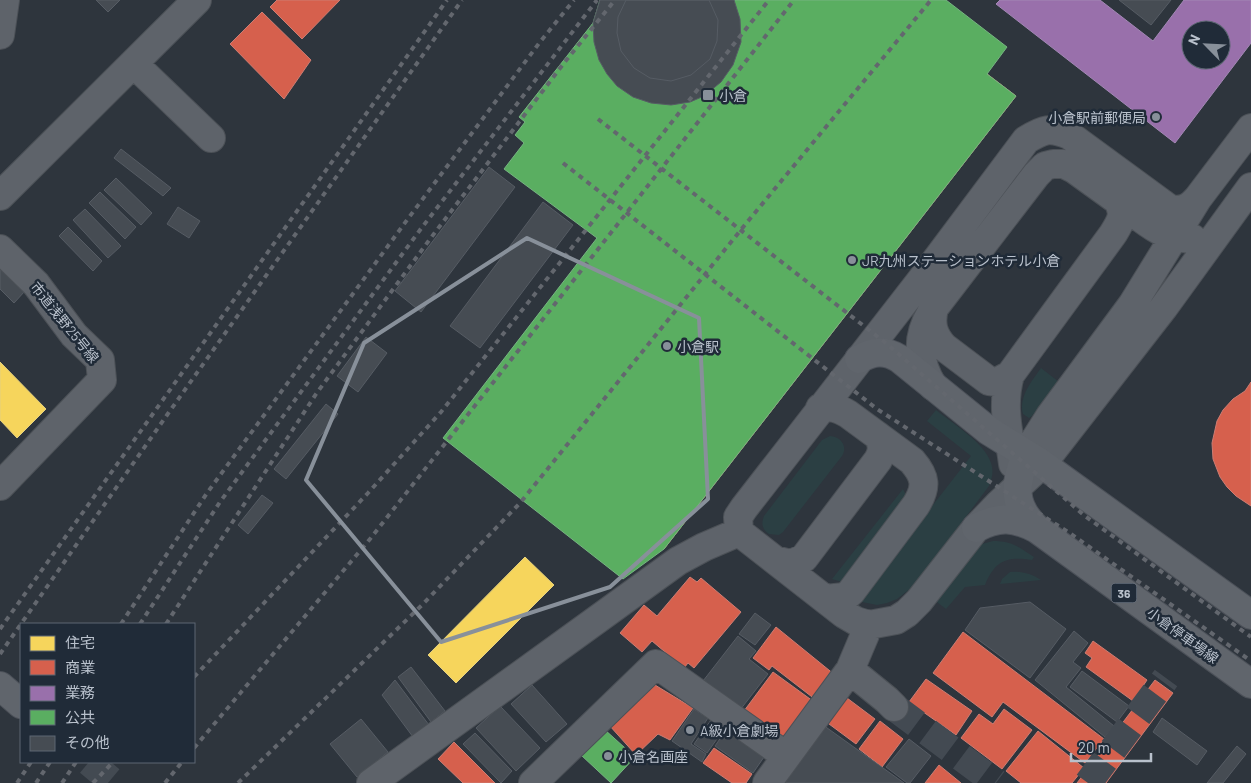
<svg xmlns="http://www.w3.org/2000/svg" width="1251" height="783" viewBox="0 0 1251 783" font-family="Barlow,'Noto Sans JP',sans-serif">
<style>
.green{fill:#2b3f43}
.homes{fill:#f6d55c;stroke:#e4cf7e}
.shops{fill:#d6604d;stroke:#cd7d73}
.offices{fill:#9970ab;stroke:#a388b5;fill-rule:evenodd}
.public{fill:#5aae61;stroke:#76b481}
.building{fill:#464c53;stroke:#565c64}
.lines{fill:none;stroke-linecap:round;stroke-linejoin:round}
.minor-tunnel{stroke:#434a52;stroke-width:28;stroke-dasharray:28 14;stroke-linecap:butt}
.major-tunnel{stroke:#434a52;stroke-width:28;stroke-dasharray:28 14;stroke-linecap:butt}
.minor-casing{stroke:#4c5157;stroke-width:30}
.major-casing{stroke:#4c5159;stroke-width:30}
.minor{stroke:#5e636a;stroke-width:28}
.major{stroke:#60656c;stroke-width:28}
.rail{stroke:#63676e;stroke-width:4;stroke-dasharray:5 5;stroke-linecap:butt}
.marked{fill:none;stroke:#88909a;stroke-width:4;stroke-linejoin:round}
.poi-dot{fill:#88909a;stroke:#202b38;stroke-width:2}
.labels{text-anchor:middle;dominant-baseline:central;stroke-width:5;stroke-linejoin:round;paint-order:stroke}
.shield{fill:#202b38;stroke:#8b94a0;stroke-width:1}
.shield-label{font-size:12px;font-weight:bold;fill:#b9c1cc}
.poi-label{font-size:14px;fill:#b9c1cc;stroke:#202b38;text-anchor:start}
.street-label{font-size:14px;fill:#b9c1cc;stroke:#202b38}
</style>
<rect width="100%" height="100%" fill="#2e353d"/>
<path class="green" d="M1041,368L1059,382L1032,416L1029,418L1023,414C1018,397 1032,381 1041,368Z
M936,410C952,423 985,443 991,463C994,472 992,478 989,486L914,586L897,599L887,603L877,605L862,602L860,599L971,456L927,421Z
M830,436C841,437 848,446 842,456L783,532L779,535L769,534C762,529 761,524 764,516L822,440Z
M903,489L906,495V501L842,582L832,579Z
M993,541C1012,541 1019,547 1034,557L1032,560C1006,556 995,561 985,585L965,587L946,609L933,599L971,551L982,544Z
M1010,572C1022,571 1032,574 1041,580L1000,584L1002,579Z"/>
<path class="homes" d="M0,362L46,409L17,438L0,420Z
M525,557L554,585L456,683L428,655Z"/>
<path class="shops" d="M277,0H340L302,39L270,7Z
M262,12L311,60L284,99L230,44Z
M907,13L1016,96L664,549L553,463Z
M843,110L933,180L736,438L645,368Z
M1251,382V506L1236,496L1227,487L1220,477L1213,459L1212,443L1217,421L1223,410L1233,399L1245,391Z
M690,577L697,582L701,578L741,612L694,668L688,663L684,668L652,641L642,652L620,633L644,605L657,616Z
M776,627L835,675L816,700L772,666L769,670L753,658Z
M963,632L1104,739L1085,763L1003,702L992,717L933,673Z
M1093,641L1147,680L1133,701L1086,667L1092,658L1085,653Z
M773,672L817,704L785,747L741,715Z
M926,679L972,711L956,735L909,702Z
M1155,680L1173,693L1106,783H1077Z
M655,685L693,708L670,740L658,734L636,755L609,725L647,686Z
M843,695L875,719L856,744L825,721Z
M1004,709L1032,730L1002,769L961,738L979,714L993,724Z
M880,721L903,739L882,767L859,749Z
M1038,731L1084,768L1072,783H1021L1006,771Z
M454,742L495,783H463L438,759Z
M714,748L752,774L746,783H732L703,763Z
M939,765L961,783H925Z"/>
<path class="offices" d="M1000,0H1100L1153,41L1184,0H1251V43L1175,143L996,4ZM1191,30H1221V60H1191Z"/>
<path class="public" d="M600,0H946L1007,47L987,74L1016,96L664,549L623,579L443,438L597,238L504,169L524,143L515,135L525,122L519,117L593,23Z
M604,729L635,757L611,783L581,755Z"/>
<path class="building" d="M96,0H120L108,12Z
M600,0H734L740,19L741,42L733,65L721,82L704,96L690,102L671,105L651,103L633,97L617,86L607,74L599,60L594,42L593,23Z
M626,0H709L718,20L717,41L710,59L691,75L671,81L650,78L634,68L621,51L617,33L618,17Z
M1119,0H1171L1151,25Z
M121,149L171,188L163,196L114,158Z
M489,167L515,187L421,312L395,291Z
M116,178L152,213L141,225L104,190Z
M100,192L136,227L125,239L89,203Z
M543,202L573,225L480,348L450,326Z
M178,207L200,221L189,238L167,224Z
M85,209L121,246L108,258L73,220Z
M68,227L102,261L93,271L59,236Z
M2,268L25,291L14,303L0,289V271Z
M366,337L387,353L358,392L337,376Z
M326,404L338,414L286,479L274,469Z
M262,495L273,503L248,534L238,525Z
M1030,602L1066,629L1030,678L965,630L980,608Z
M755,613L771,625L755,645L739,634Z
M1074,631L1088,643L1073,662L1081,668L1066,687L1114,726L1105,737L1035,680Z
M738,636L756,651L749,659L768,674L740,710L703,681Z
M411,667L445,711L431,722L398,677Z
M1082,671L1129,706L1117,722L1070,687Z
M395,680L429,725L413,737L382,695Z
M532,685L567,724L546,742L511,704Z
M500,706L540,748L516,771L476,728Z
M694,709L708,718L691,744L706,754L702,762L672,741Z
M1162,718L1207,751L1197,765L1153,732Z
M361,719L388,752L357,777L330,744Z
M711,720L724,729L707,753L694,744Z
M823,725L904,783H782Z
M726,730L764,757L753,773L715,746Z
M475,733L512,771L501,783L463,744Z
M909,739L931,756L910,783H907L886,767Z
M1237,746L1246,754L1223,783H1207Z"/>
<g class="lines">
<path class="minor-tunnel" d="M894,707L996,783
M1088,783L1166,678"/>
<path class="major-tunnel" d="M89,762L114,783"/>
<defs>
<path id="minor" d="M0,35L5,0
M134,64L211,138
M1053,164H1064L1074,169L1117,200C1126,214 1121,221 1113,234L1010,375L997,382L989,381L944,347C933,335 930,324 934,308L1036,175L1045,166Z
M0,196L197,0
M1198,198C1190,207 1183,212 1170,209L1069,135C1050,127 1044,129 1026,140L922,279L744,508L738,517L739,532L844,614L856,621L869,625L896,620L907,613L919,601L976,528L999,504L1042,464L1164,307L1251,187
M1117,200C1138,215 1165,242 1192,238
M0,249L36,284L74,335L100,360L102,380L0,486
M931,313C916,338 918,362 933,386
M1010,375C1001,407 1009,432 1013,464
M820,408C831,406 838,408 848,414L912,461C926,477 927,487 916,505L851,592L845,597L825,599
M1026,454L1050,416L1132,305L1198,198L1251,128
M775,560L791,564L804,558L878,460C883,451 883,445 878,436
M850,670L887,700L894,707
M371,783L678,561L704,547L739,532
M533,783L656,664L786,756
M767,783L850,670L869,625"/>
<path id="major" d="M859,359C874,351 885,350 900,359L989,431L1042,464L1251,615
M1026,454C1015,485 1011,504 1037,529L1251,684
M976,528C999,516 1014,517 1037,529
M0,686L21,704"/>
</defs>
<use href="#minor" class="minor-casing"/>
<use href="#major" class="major-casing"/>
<use href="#minor" class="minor"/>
<use href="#major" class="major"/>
<path class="rail" d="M598,119L887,344L1085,516L1251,637
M563,163L877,409L1071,534L1251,661
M121,624L207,493L407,220L540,42L574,0
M140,624L220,502L420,230L597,0
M166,624L316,394L430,239L564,63L615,0
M0,629L447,0
M0,654L167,415L462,0
M194,677L368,493L441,412L769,0
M194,748L370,539L794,0
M17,783L31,762
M36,783L50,762
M62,783L76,762
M93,783L113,762
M165,783L182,762
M238,783L422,605L520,503L744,226L931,0"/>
</g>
<path class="marked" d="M527,238L699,318L708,499L610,587L441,642L306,480L364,343Z"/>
<g class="poi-dot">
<rect x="702" y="89" width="12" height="12" rx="2.5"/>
<circle cx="1156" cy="117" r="5"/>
<circle cx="852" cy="260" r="5"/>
<circle cx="667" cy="346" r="5"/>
<circle cx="690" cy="730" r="5"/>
<circle cx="608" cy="756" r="5"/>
</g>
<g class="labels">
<rect class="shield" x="1111.5" y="583.5" width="25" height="19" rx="4"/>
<g class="shield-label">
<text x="1124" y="593">36</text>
</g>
<g class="poi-label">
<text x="719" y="95">小倉</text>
<text x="1146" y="117" text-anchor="end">小倉駅前郵便局</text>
<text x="862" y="260">JR九州ステーションホテル小倉</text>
<text x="677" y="346">小倉駅</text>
<text x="700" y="730">A級小倉劇場</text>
<text x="618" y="756">小倉名画座</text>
</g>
<g class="street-label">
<text transform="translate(65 322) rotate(51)">市道浅野25号線</text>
<text transform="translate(1183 635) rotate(36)">小倉停車場線</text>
</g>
</g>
<rect x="20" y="623" width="175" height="140" fill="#202b38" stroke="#5d6773"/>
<rect x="30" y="636" width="25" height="15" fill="#f6d55c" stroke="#5d6773"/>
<text x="65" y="648" font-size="15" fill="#b9c1cc">住宅</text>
<rect x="30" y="660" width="25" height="15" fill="#d6604d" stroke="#5d6773"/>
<text x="65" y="673" font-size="15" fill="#b9c1cc">商業</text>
<rect x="30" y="686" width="25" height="15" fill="#9970ab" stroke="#5d6773"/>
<text x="65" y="698" font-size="15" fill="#b9c1cc">業務</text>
<rect x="30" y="710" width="25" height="15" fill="#5aae61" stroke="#5d6773"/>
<text x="65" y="723" font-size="15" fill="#b9c1cc">公共</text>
<rect x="30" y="736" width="25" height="15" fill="#464c53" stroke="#5d6773"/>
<text x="65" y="748" font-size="15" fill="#b9c1cc">その他</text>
<g transform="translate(1206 45) rotate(294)"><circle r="24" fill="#202b38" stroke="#5d6773"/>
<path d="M0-4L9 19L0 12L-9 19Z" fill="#88909a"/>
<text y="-8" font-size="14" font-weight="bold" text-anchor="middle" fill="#b9c1cc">N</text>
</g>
<path d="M1071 753v8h80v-8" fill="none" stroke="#b9c1cc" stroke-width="2.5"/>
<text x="1078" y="753" font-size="15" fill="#b9c1cc" stroke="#202b38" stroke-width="4" paint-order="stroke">20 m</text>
</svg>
